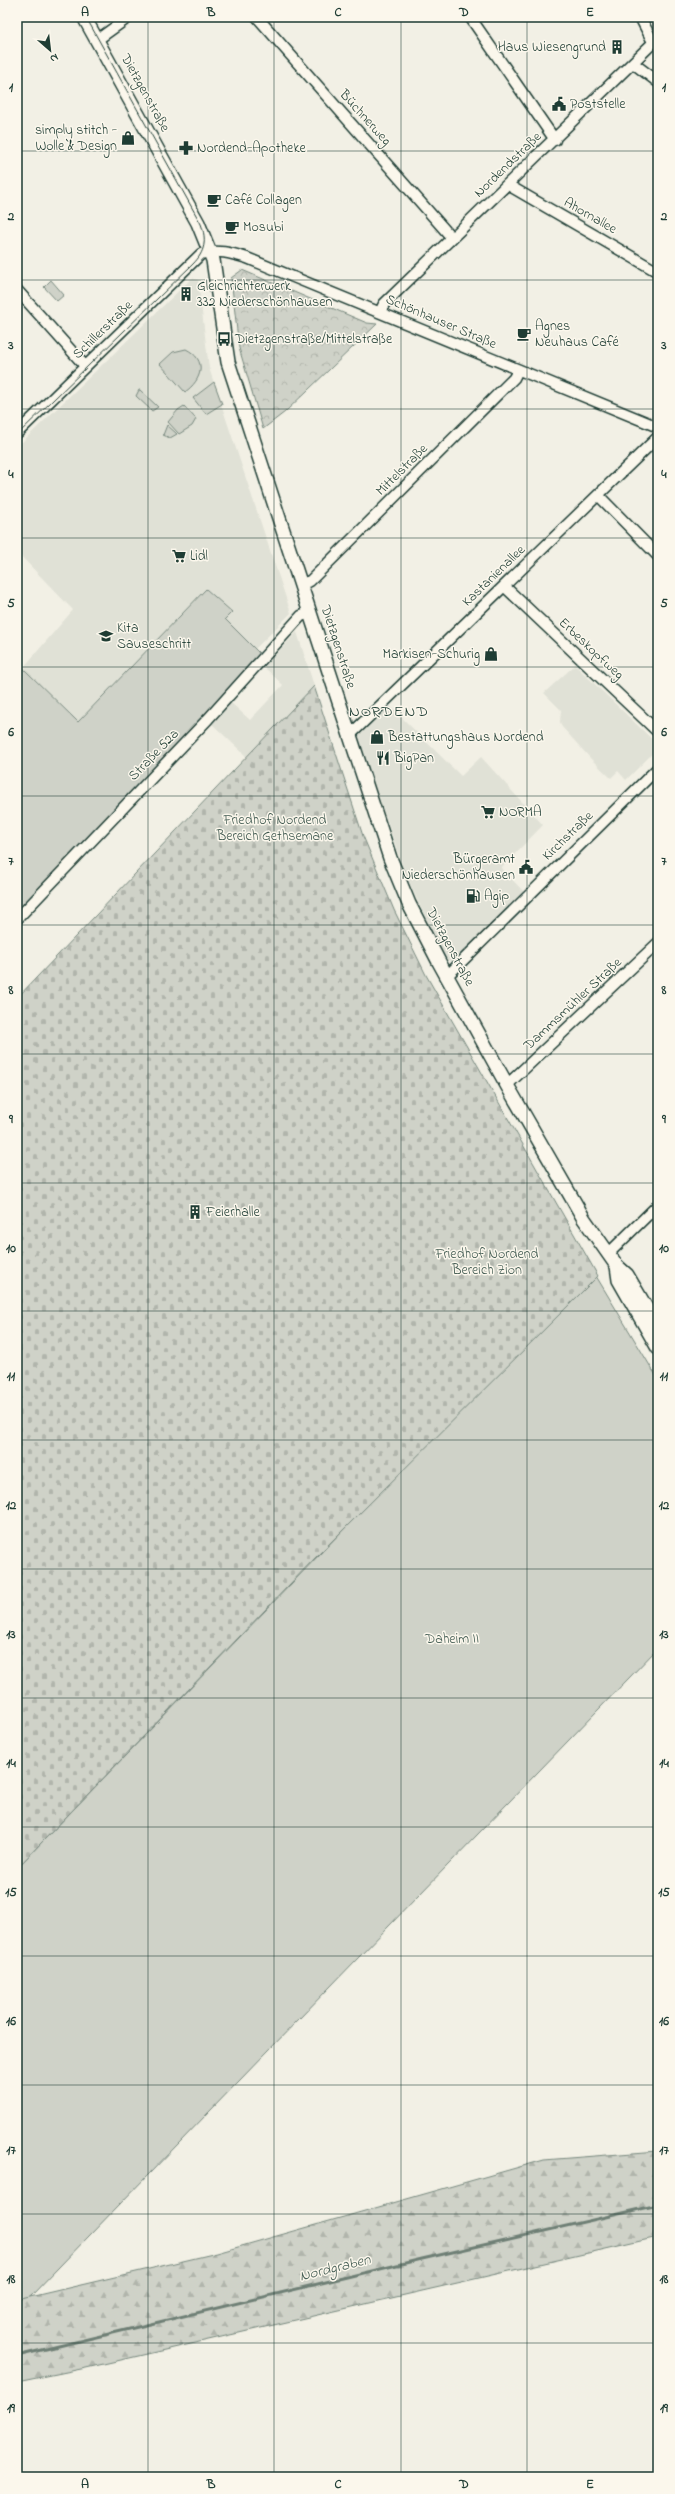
<svg xmlns="http://www.w3.org/2000/svg" width="675" height="2494" viewBox="0 0 675 2494" font-family="'Indie Flower',sans-serif">
<style>
.built{fill:#e0e1d6}
.green{fill:#cfd2c8;stroke:#77887e}
.forest{fill:url(#forest-firs);stroke:#77887e}
.cemetery{fill:url(#cemetery-stones);stroke:#77887e}
.park{fill:url(#park-crowns);stroke:#77887e}
.lines{fill:none;stroke-linecap:round;stroke-linejoin:round}
.stream{stroke:#6e7f75;stroke-width:3}
.minor-casing{stroke:#1f3d34;stroke-width:13}
.major-casing{stroke:#1f3d34;stroke-width:16}
.minor{stroke:#fbf7ec;stroke-width:10}
.major{stroke:#fbf7ec;stroke-width:13}
.tram{stroke:#1f3d34;stroke-width:1}
.grid{fill:none;stroke:#1f3d34;stroke-width:1;stroke-opacity:0.55}
.labels{text-anchor:middle;dominant-baseline:central;stroke-width:3;stroke-linejoin:round;paint-order:stroke}
.poi-label{font-size:14px;fill:#1f3d34;stroke:#fbf7ec;text-anchor:start}
.street-label{font-size:14px;fill:#1f3d34;stroke:#fbf7ec}
.park-label{font-size:14px;fill:#425b52;stroke:#fbf7ec}
.water-label{font-size:15px;font-style:italic;fill:#465e55;stroke:#fbf7ec}
.quarter-label{font-size:16px;letter-spacing:1px;fill:#1f3d34;stroke:#fbf7ec}
.neatline{fill:none;stroke:#1f3d34;stroke-width:1.5}
.grid-label{font-size:13px;text-anchor:middle;font-weight:bold;fill:#1f3d34}
</style>
<defs>
<pattern id="forest-firs" width="22" height="20" patternUnits="userSpaceOnUse"><rect width="22" height="20" fill="#cfd2c8"/><path d="M5 1l3.5 6h-7zM16 11l3.5 6h-7z" fill="#b1b5ac"/></pattern>
<pattern id="cemetery-stones" width="16" height="16" patternUnits="userSpaceOnUse"><rect width="16" height="16" fill="#cfd2c8"/><path d="M2 7V4a2 2 0 0 1 4 0v3zM10 15v-3a2 2 0 0 1 4 0v3z" fill="#b1b5ac"/></pattern>
<pattern id="park-crowns" width="20" height="18" patternUnits="userSpaceOnUse"><rect width="20" height="18" fill="#cfd2c8"/><path d="M2 6a3 3 0 1 1 6 0M12 15a3 3 0 1 1 6 0" fill="none" stroke="#b1b5ac"/></pattern>
</defs>
<rect width="100%" height="100%" fill="#f2f0e5"/>
<filter id="ink" filterUnits="userSpaceOnUse"><feTurbulence type="fractalNoise" baseFrequency=".025" numOctaves="2"/><feDisplacementMap in="SourceGraphic" scale="8" xChannelSelector="R" yChannelSelector="G"/><feConvolveMatrix kernelMatrix="1 2 1 2 8 2 1 2 1" color-interpolation-filters="sRGB"/></filter>
<g filter="url(#ink)">
<path class="built" d="M192,278L198,280L209,368L291,613L255,649L225,619L231,611L206,589L78,722L23,668L73,610L17,552V447Z
M297,632L314,686L247,757L210,722L230,702L250,720L283,685L264,667Z
M575,665L658,745V748L626,780L618,771L611,778L591,759L562,727L560,722L561,710L544,693Z
M389,705L461,776L481,757L543,825L501,868L524,892L452,962L445,959L406,876L358,737Z"/>
<path class="green" d="M51,280L64,295L57,301L44,287Z
M186,349C208,360 202,380 185,392L160,364L173,352Z
M214,382L222,404L206,414L193,398Z
M139,390H140L158,407L152,411L136,396Z
M184,406L196,419L192,426L179,434L168,422L178,410Z
M167,425L177,434L170,438L163,435Z
M206,589L232,612L225,619L261,655L17,919V674L23,668L78,722Z
M593,1271L658,1379V1648L29,2298L17,2300V1868Z"/>
<path class="forest" d="M658,2151V2237L86,2368L17,2382V2300L217,2253L544,2160Z"/>
<path class="cemetery" d="M314,686L363,836L394,910L426,975L598,1276L315,1558L17,1868V998Z"/>
<path class="park" d="M242,270L367,323L377,324L285,412L263,429L239,348L231,278Z"/>
<g class="lines">
<path class="stream" d="M17,2356L422,2259L658,2205"/>
<defs>
<path id="minor" d="M257,17L452,238
M470,17L555,140
M640,17L653,42
M97,40L129,17
M633,63L658,82
M508,185L658,272
M17,290L85,366
M380,312L384,304L658,38
M17,433L201,254C217,249 231,253 247,258L658,427
M599,496L658,556
M301,584L310,581L514,378L518,370
M504,586L658,732
M350,735L658,437
M17,919L208,719L301,616L310,613
M447,976L658,768
M507,1085L658,943
M608,1254L658,1205"/>
<path id="major" d="M84,17L198,223L213,260L228,362L390,858L409,904L439,962L508,1087L584,1219L617,1266L627,1275L658,1328
M617,1266L619,1280L658,1348"/>
</defs>
<use href="#minor" class="minor-casing"/>
<use href="#major" class="major-casing"/>
<use href="#minor" class="minor"/>
<use href="#major" class="major"/>
<path class="tram" d="M17,435L193,264C205,252 207,240 201,224L86,17"/>
</g>
</g>
<path class="grid" d="M148,17V2477M274,17V2477M401,17V2477M527,17V2477M17,151H658M17,280H658M17,409H658M17,538H658M17,667H658M17,796H658M17,925H658M17,1054H658M17,1183H658M17,1311H658M17,1440H658M17,1569H658M17,1698H658M17,1827H658M17,1956H658M17,2085H658M17,2214H658M17,2343H658"/>
<defs>
<symbol id="building-bare" viewBox="-9 -9 18 18"><path d="M-4-6H4V6H1V3H-1V6H-4ZM-2.5-4.3h1.7v1.8h-1.7ZM.8-4.3h1.7v1.8H.8ZM-2.5-1h1.7V.8h-1.7ZM.8-1h1.7V.8H.8Z" fill="#1f3d34" stroke="#fbf7ec" stroke-width="2.5" paint-order="stroke"/></symbol>
<symbol id="civic-bare" viewBox="-9 -9 18 18"><path d="M-.6-6.5H3V-4.5H.6V-3L4-1V1h2V6H-6V1h2V-1L-.6-3ZM-1.2 2.5V6h2.4V2.5Z" fill="#1f3d34" stroke="#fbf7ec" stroke-width="2.5" paint-order="stroke"/></symbol>
<symbol id="shop-bare" viewBox="-9 -9 18 18"><path d="M-5-2.5h2.3a2.7 3.5 0 0 1 5.4 0H5L5.5 6h-11ZM-1.5-2.5h3a1.5 2.3 0 0 0-3 0Z" fill="#1f3d34" stroke="#fbf7ec" stroke-width="2.5" paint-order="stroke"/></symbol>
<symbol id="pharmacy-bare" viewBox="-9 -9 18 18"><path d="M-2-6h4v4h4v4h-4v4h-4v-4h-4v-4h4Z" fill="#1f3d34" stroke="#fbf7ec" stroke-width="2.5" paint-order="stroke"/></symbol>
<symbol id="cafe-bare" viewBox="-9 -9 18 18"><path d="M-5.5-4.5H6V0H3Q3 3.5 0 3.5H-2.5Q-5.5 3.5-5.5 0ZM3-3.2v2h1.7v-2ZM-6 4.5H4V6H-6Z" fill="#1f3d34" stroke="#fbf7ec" stroke-width="2.5" paint-order="stroke"/></symbol>
<symbol id="bus-bare" viewBox="-9 -9 18 18"><path d="M-5-6H5V4H4V6H2V4H-2V6H-4V4H-5ZM-3.5-4V0h7V-4ZM-3.5 1.2v1.5H-2V1.2ZM2 1.2v1.5H3.5V1.2Z" fill="#1f3d34" stroke="#fbf7ec" stroke-width="2.5" paint-order="stroke"/></symbol>
<symbol id="supermarket-bare" viewBox="-9 -9 18 18"><path d="M-6-5.5h2.5l.6 2H6L4.5 2H-2.5L-4.4-4H-6ZM-1.5 3.2a1.3 1.3 0 1 0 .1 0ZM3 3.2a1.3 1.3 0 1 0 .1 0Z" fill="#1f3d34" stroke="#fbf7ec" stroke-width="2.5" paint-order="stroke"/></symbol>
<symbol id="school-bare" viewBox="-9 -9 18 18"><path d="M0-5L7-2L0 1L-7-2ZM-4 1L0 2.5L4 1V4Q0 6-4 4Z" fill="#1f3d34" stroke="#fbf7ec" stroke-width="2.5" paint-order="stroke"/></symbol>
<symbol id="restaurant-bare" viewBox="-9 -9 18 18"><path d="M-5-6h1v4h1v-4h1v4h1v-4h1v5L-1.5 .5V6h-2V.5L-5-1ZM5-6V6H3V1.5H1.5Q1.5-4 5-6Z" fill="#1f3d34" stroke="#fbf7ec" stroke-width="2.5" paint-order="stroke"/></symbol>
<symbol id="fuel-bare" viewBox="-9 -9 18 18"><path d="M-5.5-6h7V0h2V4h1.3V-2.5L3-4.5l.8-.8L6-3V5H2.5V1h-1V6h-7ZM-4.2-4.7v3.2H.2V-4.7Z" fill="#1f3d34" stroke="#fbf7ec" stroke-width="2.5" paint-order="stroke"/></symbol>
</defs>
<g fill-rule="evenodd">
<use href="#building-bare" x="607" y="37" width="20" height="20"/>
<use href="#civic-bare" x="549" y="94" width="20" height="20"/>
<use href="#shop-bare" x="118" y="128" width="20" height="20"/>
<use href="#pharmacy-bare" x="176" y="138" width="20" height="20"/>
<use href="#cafe-bare" x="204" y="190" width="20" height="20"/>
<use href="#cafe-bare" x="222" y="217" width="20" height="20"/>
<use href="#building-bare" x="176" y="284" width="20" height="20"/>
<use href="#cafe-bare" x="514" y="324" width="20" height="20"/>
<use href="#bus-bare" x="214" y="329" width="20" height="20"/>
<use href="#supermarket-bare" x="169" y="546" width="20" height="20"/>
<use href="#school-bare" x="96" y="626" width="20" height="20"/>
<use href="#shop-bare" x="481" y="644" width="20" height="20"/>
<use href="#shop-bare" x="367" y="727" width="20" height="20"/>
<use href="#restaurant-bare" x="373" y="748" width="20" height="20"/>
<use href="#supermarket-bare" x="478" y="802" width="20" height="20"/>
<use href="#civic-bare" x="516" y="857" width="20" height="20"/>
<use href="#fuel-bare" x="463" y="886" width="20" height="20"/>
<use href="#building-bare" x="185" y="1202" width="20" height="20"/>
</g>
<g class="labels">
<g class="poi-label">
<text x="606" y="47" text-anchor="end">Haus Wiesengrund</text>
<text x="570" y="104">Poststelle</text>
<text x="117" y="130" text-anchor="end">simply stitch -<tspan x="117" dy="16">Wolle &amp; Design</tspan></text>
<text x="197" y="148">Nordend-Apotheke</text>
<text x="225" y="200">Café Collagen</text>
<text x="243" y="227">Mosubi</text>
<text x="197" y="286">Gleichrichterwerk<tspan x="197" dy="16">332 Niederschönhausen</tspan></text>
<text x="535" y="326">Agnes<tspan x="535" dy="16">Neuhaus Café</tspan></text>
<text x="235" y="339">Dietzgenstraße/Mittelstraße</text>
<text x="190" y="556">Lidl</text>
<text x="117" y="628">Kita<tspan x="117" dy="16">Sauseschritt</tspan></text>
<text x="480" y="654" text-anchor="end">Markisen-Schurig</text>
<text x="388" y="737">Bestattungshaus Nordend</text>
<text x="394" y="758">BigPan</text>
<text x="499" y="812">NORMA</text>
<text x="515" y="859" text-anchor="end">Bürgeramt<tspan x="515" dy="16">Niederschönhausen</tspan></text>
<text x="484" y="896">Agip</text>
<text x="206" y="1212">Feierhalle</text>
</g>
<g class="street-label">
<text transform="translate(145 93) rotate(61)">Dietzgenstraße</text>
<text transform="translate(365 118) rotate(48)">Büchnerweg</text>
<text transform="translate(508 165) rotate(-44)">Nordendstraße</text>
<text transform="translate(590 216) rotate(30)">Ahornallee</text>
<text transform="translate(441 322) rotate(23)">Schönhauser Straße</text>
<text transform="translate(103 330) rotate(-44)">Schillerstraße</text>
<text transform="translate(402 470) rotate(-45)">Mittelstraße</text>
<text transform="translate(494 576) rotate(-44)">Kastanienallee</text>
<text transform="translate(338 647) rotate(72)">Dietzgenstraße</text>
<text transform="translate(591 649) rotate(43)">Erbeskopfweg</text>
<text transform="translate(154 755) rotate(-46)">Straße 52a</text>
<text transform="translate(568 836) rotate(-44)">Kirchstraße</text>
<text transform="translate(450 947) rotate(62)">Dietzgenstraße</text>
<text transform="translate(573 1004) rotate(-43)">Dammsmühler Straße</text>
</g>
<g class="park-label">
<text x="275" y="820">Friedhof Nordend<tspan x="275" dy="16">Bereich Gethsemane</tspan></text>
<text x="487" y="1254">Friedhof Nordend<tspan x="487" dy="16">Bereich Zion</tspan></text>
<text x="452" y="1639">Daheim II</text>
</g>
<g class="water-label">
<text transform="translate(335 2268) rotate(-14)">Nordgraben</text>
</g>
<g class="quarter-label">
<text x="389" y="712">NORDEND</text>
</g>
</g>
<rect width="675" height="2494" fill="none" stroke="#fbf7ec" stroke-width="44"/>
<g transform="translate(50 50) rotate(152)" stroke="#fbf7ec" stroke-width="3" paint-order="stroke">
<path d="M0-3L7 15L0 10L-7 15Z" fill="#1f3d34"/>
<text y="-6" font-size="11" font-weight="bold" text-anchor="middle" fill="#1f3d34">N</text>
</g>
<rect x="22" y="22" width="631" height="2450" class="neatline"/>
<g class="grid-label">
<text x="85" y="16">A</text>
<text x="211" y="16">B</text>
<text x="338" y="16">C</text>
<text x="464" y="16">D</text>
<text x="590" y="16">E</text>
<text x="11" y="91">1</text>
<text x="664" y="91">1</text>
<text x="11" y="220">2</text>
<text x="664" y="220">2</text>
<text x="11" y="349">3</text>
<text x="664" y="349">3</text>
<text x="11" y="478">4</text>
<text x="664" y="478">4</text>
<text x="11" y="607">5</text>
<text x="664" y="607">5</text>
<text x="11" y="736">6</text>
<text x="664" y="736">6</text>
<text x="11" y="865">7</text>
<text x="664" y="865">7</text>
<text x="11" y="994">8</text>
<text x="664" y="994">8</text>
<text x="11" y="1123">9</text>
<text x="664" y="1123">9</text>
<text x="11" y="1252">10</text>
<text x="664" y="1252">10</text>
<text x="11" y="1380">11</text>
<text x="664" y="1380">11</text>
<text x="11" y="1509">12</text>
<text x="664" y="1509">12</text>
<text x="11" y="1638">13</text>
<text x="664" y="1638">13</text>
<text x="11" y="1767">14</text>
<text x="664" y="1767">14</text>
<text x="11" y="1896">15</text>
<text x="664" y="1896">15</text>
<text x="11" y="2025">16</text>
<text x="664" y="2025">16</text>
<text x="11" y="2154">17</text>
<text x="664" y="2154">17</text>
<text x="11" y="2283">18</text>
<text x="664" y="2283">18</text>
<text x="11" y="2412">19</text>
<text x="664" y="2412">19</text>
<text x="85" y="2488">A</text>
<text x="211" y="2488">B</text>
<text x="338" y="2488">C</text>
<text x="464" y="2488">D</text>
<text x="590" y="2488">E</text>
</g>
</svg>
